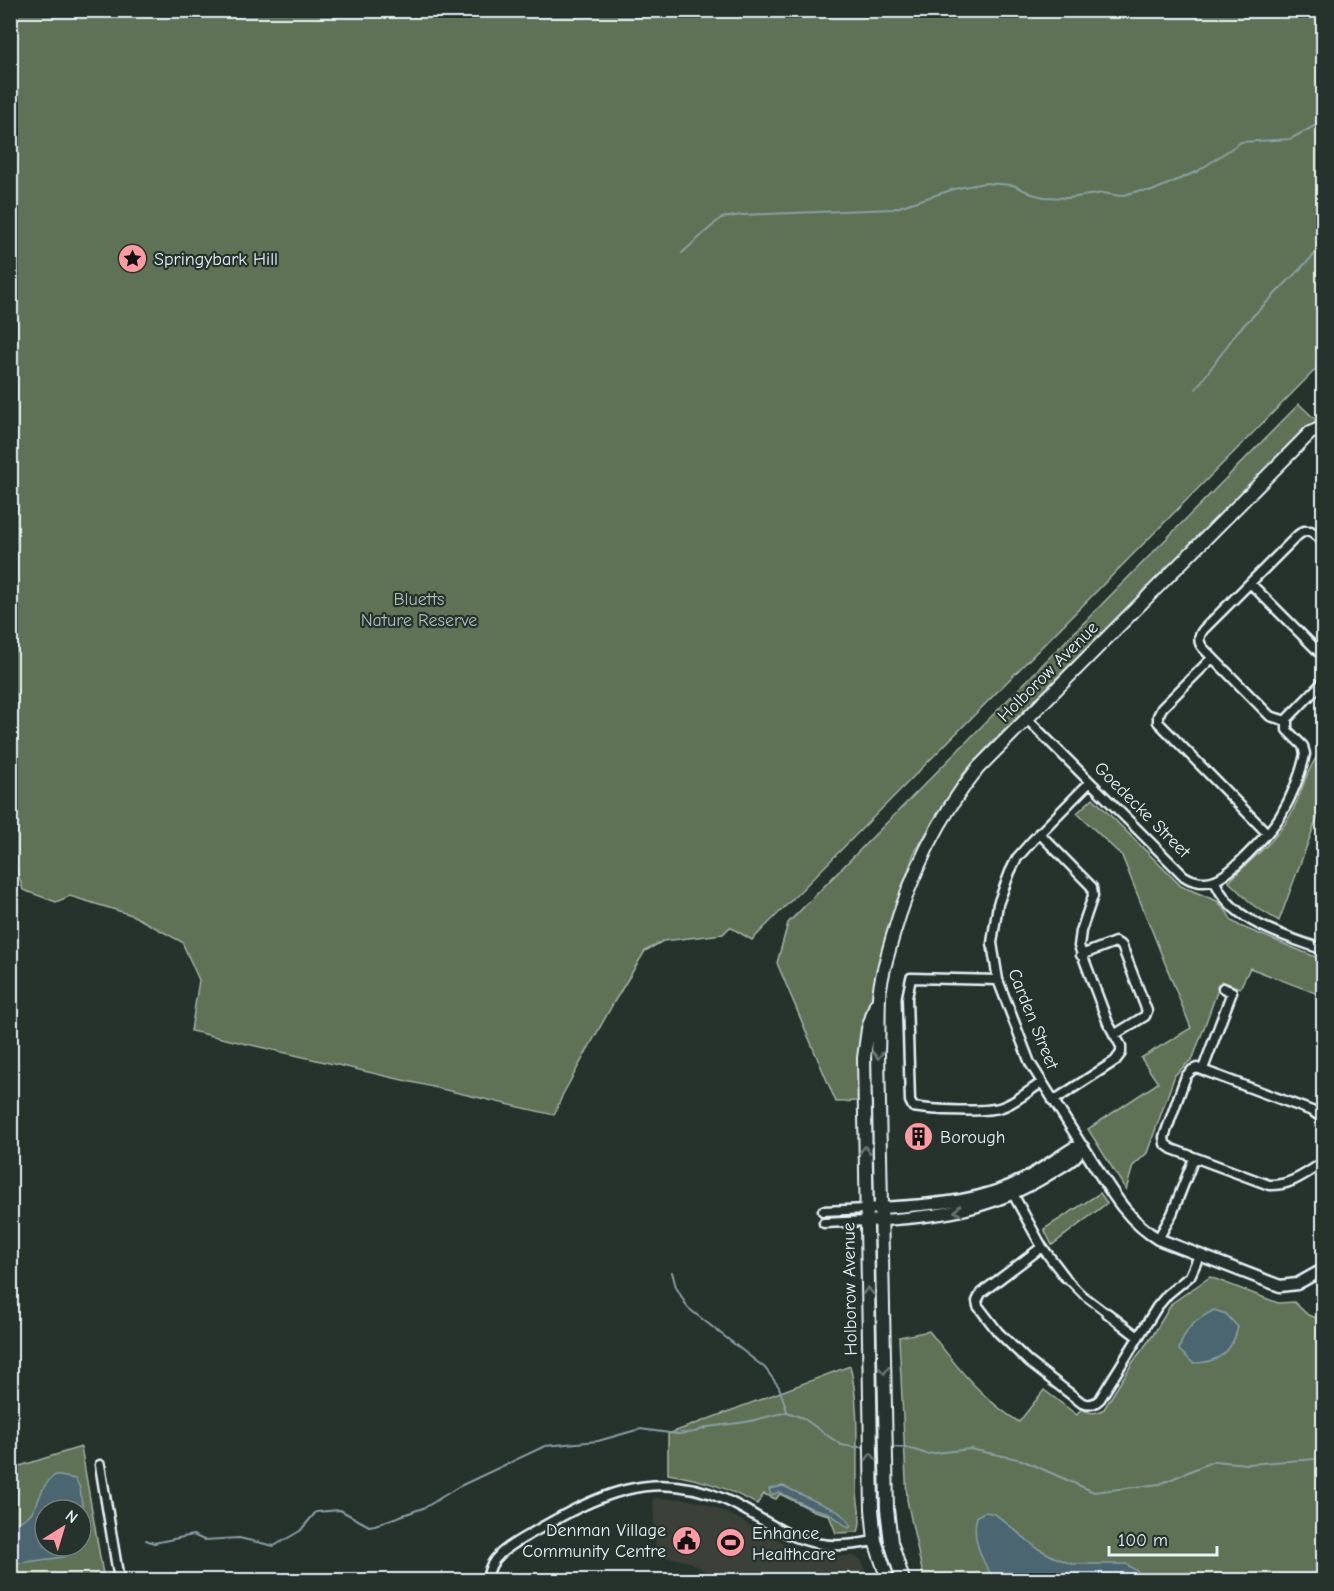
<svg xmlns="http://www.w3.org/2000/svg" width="1334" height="1591" viewBox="0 0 1334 1591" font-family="'Comic Neue',sans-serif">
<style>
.built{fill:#3b4139}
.green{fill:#5f7255;stroke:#a4b2a6;stroke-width:1.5;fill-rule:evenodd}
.water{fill:#4b6670;stroke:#8a9ea6;stroke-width:1.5}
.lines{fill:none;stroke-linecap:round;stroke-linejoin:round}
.stream{stroke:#8a9ea6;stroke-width:2}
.pedestrian-casing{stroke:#e8f1f8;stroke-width:10}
.minor-casing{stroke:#e8f1f8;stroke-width:13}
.tertiary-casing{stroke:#e8f1f8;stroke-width:15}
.secondary-casing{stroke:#e8f1f8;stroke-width:16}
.pedestrian{stroke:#26332d;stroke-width:6}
.minor{stroke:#26332d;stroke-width:8}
.tertiary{stroke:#26332d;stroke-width:10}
.secondary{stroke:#26332d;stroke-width:12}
.oneway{stroke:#6a7674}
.labels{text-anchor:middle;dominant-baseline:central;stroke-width:4.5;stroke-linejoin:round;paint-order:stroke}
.poi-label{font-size:18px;fill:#e8f1f8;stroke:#26332d;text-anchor:start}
.park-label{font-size:18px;fill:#b1beb7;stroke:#26332d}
.street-label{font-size:18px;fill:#e8f1f8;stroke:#26332d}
</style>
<rect width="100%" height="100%" fill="#26332d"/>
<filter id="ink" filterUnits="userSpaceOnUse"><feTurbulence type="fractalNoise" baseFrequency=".0167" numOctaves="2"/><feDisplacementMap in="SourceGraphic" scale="12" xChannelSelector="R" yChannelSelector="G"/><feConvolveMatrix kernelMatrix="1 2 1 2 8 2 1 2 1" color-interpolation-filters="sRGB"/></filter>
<g filter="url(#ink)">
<path class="built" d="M653,1498L684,1499L700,1502L725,1512L789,1546L803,1551L823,1556H855L862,1561L868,1580H721L689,1562L673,1558L656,1557Z"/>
<path class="green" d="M10,11H1323V362L752,940L730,927L723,934L663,941L645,951L614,1002L563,1094L554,1115L191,1031L199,980L182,942L132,915L70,896L56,902L23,890L14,860L11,856Z
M1299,404L1316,420L1086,652L995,739L963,774L914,853L905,880L882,955L859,1050L858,1101L836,1102L777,963L788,923Z
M1323,749V802L1279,921L1254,906L1229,882C1250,859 1276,842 1291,814C1303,792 1306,767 1323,749Z
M1093,798L1181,886L1217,901L1227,912L1232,921L1240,926L1323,960V996L1250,968L1240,988L1221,981L1193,1058L1175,1075L1147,1153L1133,1166L1126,1190L1088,1129L1158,1083L1141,1058L1191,1028L1122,856L1077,813Z
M1100,1193L1107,1203L1052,1245L1044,1229Z
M1210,1277L1278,1303L1294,1302L1308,1315L1323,1320V1580H924L907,1500L899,1337L929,1331C956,1365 981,1399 1019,1422L1044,1390L1077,1415L1081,1409C1091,1414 1095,1414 1104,1409L1133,1362L1153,1335L1172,1303Z
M850,1366C860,1406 856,1449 857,1491C857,1504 863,1520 858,1532L836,1533L829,1515L814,1511L780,1494L776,1499L764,1494L757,1504C725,1487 704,1480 668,1474V1434Z
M81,1447L104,1580H11L10,1469ZM45,1510H81V1546H45Z"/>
<path class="water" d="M1214,1310L1226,1314L1238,1327C1232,1352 1219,1363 1193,1363L1179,1350C1184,1329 1195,1320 1214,1310Z
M55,1475L75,1479L80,1488L83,1514L81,1516V1510H45V1546H75L64,1557L11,1564V1524C45,1516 33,1490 55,1475Z
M783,1486C793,1490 801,1495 811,1499C828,1508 841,1508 851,1526L849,1528L829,1513L811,1508L779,1492L771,1495L769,1489Z
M985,1512L995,1514L1037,1548L1054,1557L1072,1564H1126L1137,1571L1143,1580H996C982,1564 971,1537 977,1516Z"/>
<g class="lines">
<path class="stream" d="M682,253L721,218L742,215L893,209L954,189L984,183L1013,185L1032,194L1044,197L1069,198L1103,193L1120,196L1138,191H1152L1198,171L1241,142L1290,139L1324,121
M1196,389L1237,332L1315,254L1324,248
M672,1272L676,1287L688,1308L765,1368L779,1387L787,1411
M889,1447L908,1448L927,1454L970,1449L1022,1460L1094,1492L1160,1484L1214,1461L1247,1464L1316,1459L1324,1456
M81,1530L84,1529
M146,1540L154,1543L193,1535L204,1540L239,1538L274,1546L300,1531L316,1512L340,1510L369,1526L375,1525L426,1507L458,1487L545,1446L598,1441L640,1429L677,1434L695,1432L708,1427L746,1422L787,1412L803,1418L841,1445L853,1447H865"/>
<defs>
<path id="pedestrian" d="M1065,1277L1082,1294L1107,1313"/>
<path id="minor" d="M1250,583L1324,657
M1212,658L1162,708L1158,716V722L1267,833
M1026,718L1184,876C1193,882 1205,884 1215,880C1231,875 1272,830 1281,815C1291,798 1301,774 1305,754L1303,746L1287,730V719L1324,681
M1286,721L1270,716L1204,649C1198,643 1198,637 1203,630L1298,535L1304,531H1311L1324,542
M1039,833L1092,887L1093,896L1081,931L1079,946L1108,1023L1121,1046V1053L1115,1061L1053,1101
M1215,881C1230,922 1286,936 1324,950
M1081,955L1115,942L1122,946L1147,1011L1145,1016L1114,1035
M998,980L911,978L907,998L910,1101L913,1107C931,1110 986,1113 1002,1107C1015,1103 1029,1091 1041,1083
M1203,1069L1232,992L1223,988
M1324,1119L1312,1111L1197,1068L1192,1070L1186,1076L1164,1137L1165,1144L1172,1149L1269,1185C1291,1186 1306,1173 1324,1162
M1083,1147L1030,1063L998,980L992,943L998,904L1010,872L1017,858L1032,841L1090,782
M1013,1194L1042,1247L1065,1277
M823,1211L867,1209
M824,1223L867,1221
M1158,1239L1172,1214L1194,1158
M1042,1247L981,1293L977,1301L978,1306L998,1332L1029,1362L1082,1403C1089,1406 1095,1404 1100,1399L1157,1307L1168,1294L1190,1276L1199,1256
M1107,1313L1138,1337
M100,1465L119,1580
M488,1580C487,1556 515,1543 532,1533C596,1496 653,1466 726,1500C757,1514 786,1539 821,1544C839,1547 857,1544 875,1541"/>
<path id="tertiary" d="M1083,1147C1105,1180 1123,1218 1158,1239L1280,1286L1297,1284L1324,1269
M867,1209C920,1205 978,1205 1026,1178C1042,1169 1057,1158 1073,1148L1082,1147C1076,1160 1063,1165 1051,1173C991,1211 937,1217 867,1221"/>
<path id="secondary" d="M876,1004L868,1029L864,1058L872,1509L875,1541L888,1580
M903,1580L891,1542L887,1509L878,1053C879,1034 878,1016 879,998C880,978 887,958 892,939C910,876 936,820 978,768L1310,433L1324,427"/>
</defs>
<use href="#pedestrian" class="pedestrian-casing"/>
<use href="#minor" class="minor-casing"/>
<use href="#tertiary" class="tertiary-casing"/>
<use href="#secondary" class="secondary-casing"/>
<use href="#pedestrian" class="pedestrian"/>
<use href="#minor" class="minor"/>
<use href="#tertiary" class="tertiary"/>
<use href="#secondary" class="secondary"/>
</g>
<defs><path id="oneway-chevron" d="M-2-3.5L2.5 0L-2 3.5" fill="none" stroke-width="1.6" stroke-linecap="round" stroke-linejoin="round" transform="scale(1.5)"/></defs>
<g class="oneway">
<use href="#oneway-chevron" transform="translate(878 1055) rotate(90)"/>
<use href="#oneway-chevron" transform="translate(865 1150) rotate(-91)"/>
<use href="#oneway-chevron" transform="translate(958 1211) rotate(170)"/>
<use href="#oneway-chevron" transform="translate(868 1291) rotate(-91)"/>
<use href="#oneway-chevron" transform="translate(884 1370) rotate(87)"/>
<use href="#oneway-chevron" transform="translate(871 1457) rotate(-91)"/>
</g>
</g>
<defs>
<symbol id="sight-disc" viewBox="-11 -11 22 22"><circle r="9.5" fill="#ff9aa2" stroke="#26332d"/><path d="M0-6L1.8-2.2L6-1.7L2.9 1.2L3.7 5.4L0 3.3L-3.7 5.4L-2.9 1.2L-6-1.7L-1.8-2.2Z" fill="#111"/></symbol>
<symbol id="building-disc" viewBox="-11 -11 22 22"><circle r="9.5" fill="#ff9aa2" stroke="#26332d"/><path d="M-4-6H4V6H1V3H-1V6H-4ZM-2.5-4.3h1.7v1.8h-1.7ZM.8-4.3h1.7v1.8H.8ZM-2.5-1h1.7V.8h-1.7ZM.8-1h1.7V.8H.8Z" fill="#111"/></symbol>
<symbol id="civic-disc" viewBox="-11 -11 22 22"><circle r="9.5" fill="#ff9aa2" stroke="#26332d"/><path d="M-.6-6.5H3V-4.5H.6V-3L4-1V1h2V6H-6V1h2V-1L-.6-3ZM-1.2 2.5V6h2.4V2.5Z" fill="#111"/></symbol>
<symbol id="stadium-disc" viewBox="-11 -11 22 22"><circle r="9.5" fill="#ff9aa2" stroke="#26332d"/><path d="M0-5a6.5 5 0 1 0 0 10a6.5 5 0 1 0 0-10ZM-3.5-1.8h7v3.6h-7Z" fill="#111"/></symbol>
</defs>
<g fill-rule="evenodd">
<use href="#sight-disc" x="116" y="242" width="33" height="33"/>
<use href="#building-disc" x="902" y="1120" width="33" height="33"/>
<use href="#civic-disc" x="670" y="1524" width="33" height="33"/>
<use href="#stadium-disc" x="714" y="1526" width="33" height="33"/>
</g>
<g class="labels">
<g class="poi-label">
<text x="154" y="259">Springybark Hill</text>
<text x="940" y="1137">Borough</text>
<text x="666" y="1530" text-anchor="end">Denman Village<tspan x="666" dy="21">Community Centre</tspan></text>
<text x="752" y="1533">Enhance<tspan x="752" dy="21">Healthcare</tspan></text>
</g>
<g class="park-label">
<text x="419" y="599">Bluetts<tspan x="419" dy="21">Nature Reserve</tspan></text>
</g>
<g class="street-label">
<text transform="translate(1048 672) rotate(-45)">Holborow Avenue</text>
<text transform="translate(1142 810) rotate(45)">Goedecke Street</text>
<text transform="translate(1033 1019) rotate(68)">Carden Street</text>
<text transform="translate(850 1289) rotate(-91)">Holborow Avenue</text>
</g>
</g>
<rect width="1334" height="1591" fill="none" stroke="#26332d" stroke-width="36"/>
<rect x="18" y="18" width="1298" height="1555" fill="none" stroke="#e8f1f8" stroke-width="2" filter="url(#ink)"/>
<g transform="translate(63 1528) rotate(37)"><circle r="28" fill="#26332d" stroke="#747f7e" stroke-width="1.5"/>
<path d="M0-4.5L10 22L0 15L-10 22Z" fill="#ff9aa2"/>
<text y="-9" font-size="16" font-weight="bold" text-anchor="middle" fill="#e8f1f8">N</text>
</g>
<path d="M1109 1546v9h108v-9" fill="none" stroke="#e8f1f8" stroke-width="3"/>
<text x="1118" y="1546" font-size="18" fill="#e8f1f8" stroke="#26332d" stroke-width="4.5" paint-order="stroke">100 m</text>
</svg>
